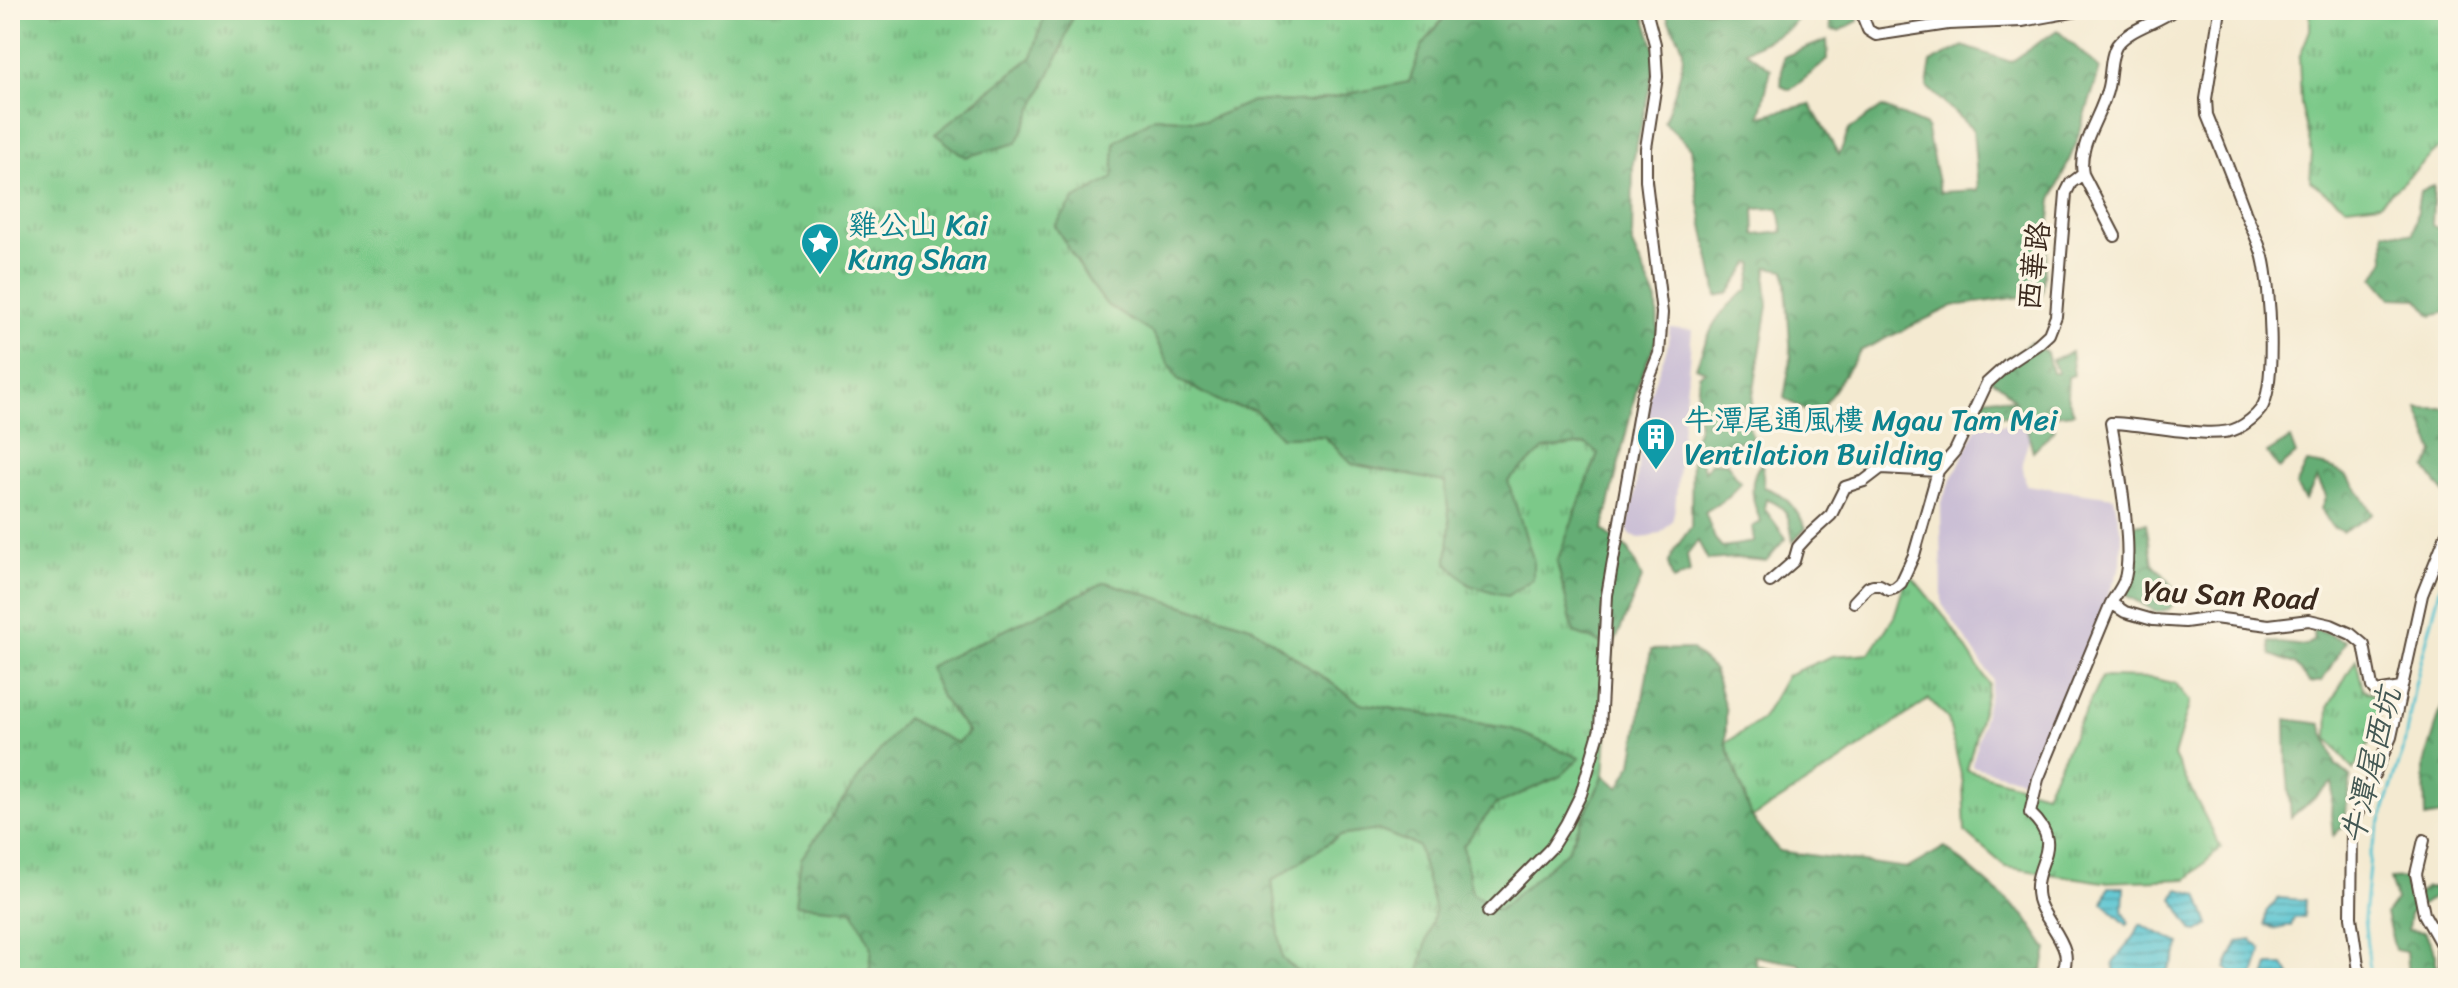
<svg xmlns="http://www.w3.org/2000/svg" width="2458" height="988" viewBox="0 0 2458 988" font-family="Sriracha,'LXGW WenKai TC',sans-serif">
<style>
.industrial{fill:#cbbfd5}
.grass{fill:url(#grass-tufts);stroke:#5c7a54;stroke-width:2}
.forest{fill:url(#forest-crowns);stroke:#506c4a;stroke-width:2;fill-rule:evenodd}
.water{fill:url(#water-rules);stroke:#4a7778;stroke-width:2}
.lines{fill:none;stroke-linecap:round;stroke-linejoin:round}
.stream{stroke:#58c4d1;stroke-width:3}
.street-casing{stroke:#574739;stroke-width:14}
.street{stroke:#fff;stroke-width:10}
.labels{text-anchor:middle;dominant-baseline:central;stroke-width:7;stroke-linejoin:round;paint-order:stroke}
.culture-label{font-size:30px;fill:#0d838f;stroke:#fcf5e5;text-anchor:start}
.street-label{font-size:30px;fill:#3b2a1e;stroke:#fcf5e5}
.water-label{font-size:32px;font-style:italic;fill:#445854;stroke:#fcf5e5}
</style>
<defs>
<pattern id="grass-tufts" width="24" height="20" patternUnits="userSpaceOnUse" patternTransform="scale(2)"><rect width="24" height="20" fill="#7cc989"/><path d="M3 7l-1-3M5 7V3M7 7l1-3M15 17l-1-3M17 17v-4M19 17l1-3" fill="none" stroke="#67a36f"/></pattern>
<pattern id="forest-crowns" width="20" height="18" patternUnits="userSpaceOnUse" patternTransform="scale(2)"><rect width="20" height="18" fill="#65ad75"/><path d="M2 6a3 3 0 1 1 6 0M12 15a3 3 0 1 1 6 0" fill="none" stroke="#548d5f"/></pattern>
<pattern id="water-rules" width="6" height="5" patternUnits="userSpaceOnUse" patternTransform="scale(2)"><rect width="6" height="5" fill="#58c4d1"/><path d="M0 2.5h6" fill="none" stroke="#4a9fa9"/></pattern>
</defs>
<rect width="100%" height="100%" fill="#fcf5e5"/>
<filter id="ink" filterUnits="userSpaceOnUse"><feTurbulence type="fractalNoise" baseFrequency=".0125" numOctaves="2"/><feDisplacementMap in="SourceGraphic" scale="16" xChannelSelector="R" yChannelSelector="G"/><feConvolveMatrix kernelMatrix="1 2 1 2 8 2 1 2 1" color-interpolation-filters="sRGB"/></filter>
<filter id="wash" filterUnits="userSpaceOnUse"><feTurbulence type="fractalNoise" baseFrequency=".006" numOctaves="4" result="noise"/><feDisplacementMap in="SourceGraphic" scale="32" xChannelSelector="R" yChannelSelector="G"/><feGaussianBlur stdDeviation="1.8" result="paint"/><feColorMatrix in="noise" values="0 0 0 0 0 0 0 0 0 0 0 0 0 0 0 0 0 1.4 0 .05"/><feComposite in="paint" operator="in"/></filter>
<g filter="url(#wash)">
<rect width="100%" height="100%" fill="#f4ead1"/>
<path class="industrial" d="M1670,328L1692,330L1675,508L1672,521L1662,532L1650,537L1640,538L1631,536L1628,532V525L1635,494L1643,426L1648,421L1649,396L1667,348Z
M2033,424L2022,462L2026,485L2114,497L2122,537L2121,565L2030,782L1972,766L1993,680L1942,604L1941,502L1978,425Z"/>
<path class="grass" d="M10,10H1046L1032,57L972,103L1062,48L1074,10H1434L1443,19L1422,46L1409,82L1309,102L1253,101L1205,121L1154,117L1114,178L1074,200L1055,226L1088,280L1107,305L1152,333L1178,380L1225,404L1255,410L1281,437L1324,436L1352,464L1445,482L1450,525L1447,562L1507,481L1543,449L1587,444L1598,453L1557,562L1574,633L1613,647L1604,775L1567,851L1500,911L1471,893L1463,846L1495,805L1561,776L1512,729L1360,703L1250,626L1105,582L929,667L941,697L968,732L957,743L853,909L872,948L869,978H10Z
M2310,10H2448V140L2380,203L2347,207L2310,181L2312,153L2301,104L2299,58L2310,30Z
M1908,572L1948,621L1989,684L1967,770L2045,793L2102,677L2152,678L2176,684L2190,701L2174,756L2221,848L2187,879L2103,882L2006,867L1965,832L1963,783L1948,719L1929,699L1841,761L1752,818L1726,743L1762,719L1787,675L1832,656L1870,653L1894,617Z
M2356,659L2363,689L2382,699L2377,730L2353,770L2328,739L2329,706Z
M1378,830L1418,846L1435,910L1420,968L1424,978H1304L1282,958L1272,881L1339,836Z"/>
<path class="forest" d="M1046,10H1074L1062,48L1017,143L965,157L935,134L1032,57Z
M1434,10H1642L1657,55L1633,162L1632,245L1657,301L1658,336L1638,383L1603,530L1629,550L1642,578L1613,647L1574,633L1557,562L1598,453L1586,444L1544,449L1508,481L1533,559V579L1507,596L1469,585L1447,562L1450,525L1445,482L1352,464L1324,436L1281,437L1255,410L1225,404L1178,380L1152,333L1107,305L1088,280L1055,226L1074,200L1113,178L1115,142L1154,117L1205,121L1253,101L1309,102L1409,82L1422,46L1443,19Z
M1667,10H1805L1789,29L1745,51L1771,69L1760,116L1810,104L1839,155L1849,130L1882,107L1926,126L1940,192L1978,190L1973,130L1927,87L1931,62L1963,46L2011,62L2057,30L2100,69L2076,144L2052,200L2042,294L1953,306L1860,351L1816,417L1784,398L1791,358L1785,270L1767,267L1766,282L1768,306L1751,407L1728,402L1724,407L1729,414L1748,425L1753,438L1722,446L1709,443L1701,461L1705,471L1711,462L1727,463L1740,482L1729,497L1705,512L1715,539L1722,547L1754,542L1752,527L1761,522C1752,503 1747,479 1762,462L1764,487C1786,494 1796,509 1806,528L1793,542C1789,518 1790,508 1766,499L1764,508L1786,538L1766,561L1736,558L1708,560L1698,541L1687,555L1690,573L1673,580L1668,564L1675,549L1691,527L1692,445L1699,424L1696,409L1699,375L1705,371L1696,367C1708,334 1717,310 1748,290L1754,264L1750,263L1729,293L1717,296L1698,199L1691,148L1664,122C1670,105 1687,63 1682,46C1678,32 1666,25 1667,10ZM1779,208L1783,232L1755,235L1754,209Z
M1828,10H1858V21L1839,31L1831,30Z
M1827,40L1828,60L1790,90L1781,86L1783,57Z
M2448,185V312L2432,316L2418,299L2391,298L2374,278L2385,259L2384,231L2413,234L2420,191L2434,186L2432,225L2442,231Z
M2031,342L2047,353L2052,373H2058L2052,360L2071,352L2074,375L2068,377L2067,396L2074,413L2053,415L2043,422L2055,429L2033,451L2024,418L2003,415L1979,418L1984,399L1998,397L2015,401L2003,387L1987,377L1995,367Z
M2418,408H2448V498L2426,469L2434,453Z
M2290,439L2296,455L2279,469L2267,453Z
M2307,463C2349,468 2352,481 2373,514L2343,532L2332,527L2321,509L2326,496L2317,478L2305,501L2296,486Z
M2146,523L2153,563L2181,595L2169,609L2157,612L2127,596L2134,525Z
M1105,582L1250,626L1360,703L1512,729L1580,758L1561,776L1495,805L1463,846L1472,893L1499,910L1567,851L1604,775L1619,788L1632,764L1651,650L1691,649L1714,670L1726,711V743L1752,818L1779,851L1908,868L1945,847L2024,915L2047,949L2043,970L2009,978H1806L1799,964L1754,956L1757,965L1798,975L1799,978H1424L1420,968L1435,910L1418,846L1378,830L1339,836L1272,881L1282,958L1304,978H869L872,948L853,910L795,905L801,859L866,768L906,718L957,743L968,732L941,697L928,667Z
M2314,629L2346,641L2322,681L2310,683L2295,664L2271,655L2269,642L2305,646L2313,641Z
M2448,686V814L2425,818L2424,765Z
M2286,719L2321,724L2336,765L2351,778L2343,826L2333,836L2331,814L2333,782L2291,817L2287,769Z
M2405,878L2406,889L2413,899L2426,887H2436L2438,894L2410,913L2408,930L2425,932L2436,954V978H2408L2406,952L2395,950L2386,914L2396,900L2390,879Z"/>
<path class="water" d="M2109,887H2124L2123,911L2129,923L2127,925L2103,903Z
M2178,889L2198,894L2209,925L2198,932L2193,931L2173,899Z
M2278,898L2305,900L2304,918H2294L2291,926L2276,929L2265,925L2266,912Z
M2140,924L2181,944L2174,961L2162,978H2121L2115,973L2113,962L2134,937Z
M2252,940L2262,949L2253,978H2239L2226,968L2238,942Z
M2269,965H2284L2292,978H2265Z"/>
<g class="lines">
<path class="stream" d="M2371,978L2364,919L2370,855L2403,751L2415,685L2441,585L2448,569"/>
</g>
</g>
<g filter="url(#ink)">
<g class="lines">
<defs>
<path id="street" d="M1860,10L1868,30L1876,35L1948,24L2022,21L2083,10
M2115,236L2083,174C2077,144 2102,116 2108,87C2111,75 2110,55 2117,45C2130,28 2157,23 2174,10
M1770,582L1794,561L1798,547L1808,536L1831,515L1845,487L1864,481L1881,468L1938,471
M1854,602L1868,587L1873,585H1880L1889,590L1895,588L1901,583L1914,555L1938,471L1955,451L1987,383L2008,364L2038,344L2049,334L2056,316L2066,193L2071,183L2083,174
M2111,603L2125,612L2153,620L2185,622L2214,618L2269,625L2309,620L2331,625L2351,634L2364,645L2372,687L2376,692L2401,688
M2424,840L2416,874L2424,914L2442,946V978
M1488,912L1551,848L1566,824L1581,794L1600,729L1607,595L1642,396L1659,354L1662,313L1646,181V148L1657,77L1655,44L1646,10
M2057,978C2083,952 2044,924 2038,899C2030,862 2068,848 2030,813L2038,779L2111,603C2115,596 2121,589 2124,581C2135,552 2117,457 2111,423C2142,423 2214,441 2238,428C2246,424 2256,416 2261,409C2277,386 2270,285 2263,257C2259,242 2251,227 2245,212C2233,179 2220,147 2207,115L2206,99L2220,10
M2360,978L2351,917L2352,830L2363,799L2391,737L2422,595L2448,530"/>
</defs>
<use href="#street" class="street-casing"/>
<use href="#street" class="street"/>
</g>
</g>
<defs>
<symbol id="sight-pin" viewBox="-11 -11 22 30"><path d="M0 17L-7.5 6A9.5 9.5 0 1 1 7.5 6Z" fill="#0f9aa8" stroke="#fcf5e5"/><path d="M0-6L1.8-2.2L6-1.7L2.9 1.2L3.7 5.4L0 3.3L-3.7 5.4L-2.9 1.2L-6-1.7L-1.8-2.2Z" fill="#fff"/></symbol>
<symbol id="building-pin" viewBox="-11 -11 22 30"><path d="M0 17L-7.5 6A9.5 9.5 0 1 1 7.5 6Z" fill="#0f9aa8" stroke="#fcf5e5"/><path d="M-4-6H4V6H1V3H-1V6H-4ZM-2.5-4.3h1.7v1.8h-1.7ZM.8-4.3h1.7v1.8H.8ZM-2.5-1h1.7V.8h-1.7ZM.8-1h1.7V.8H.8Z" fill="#fff"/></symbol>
</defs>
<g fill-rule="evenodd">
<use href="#sight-pin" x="798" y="220" width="44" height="60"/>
<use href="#building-pin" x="1634" y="415" width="44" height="60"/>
</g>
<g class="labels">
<g class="culture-label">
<text x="848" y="225">雞公山 Kai<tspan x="848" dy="34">Kung Shan</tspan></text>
<text x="1684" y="420">牛潭尾通風樓 Mgau Tam Mei<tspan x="1684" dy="34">Ventilation Building</tspan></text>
</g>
<g class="street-label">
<text transform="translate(2034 266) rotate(-83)">西華路</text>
<text transform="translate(2230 595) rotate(3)">Yau San Road</text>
</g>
<g class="water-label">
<text transform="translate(2371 766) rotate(-76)">牛潭尾西坑</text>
</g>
</g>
<rect width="2458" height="988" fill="none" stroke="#fcf5e5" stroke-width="40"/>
</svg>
